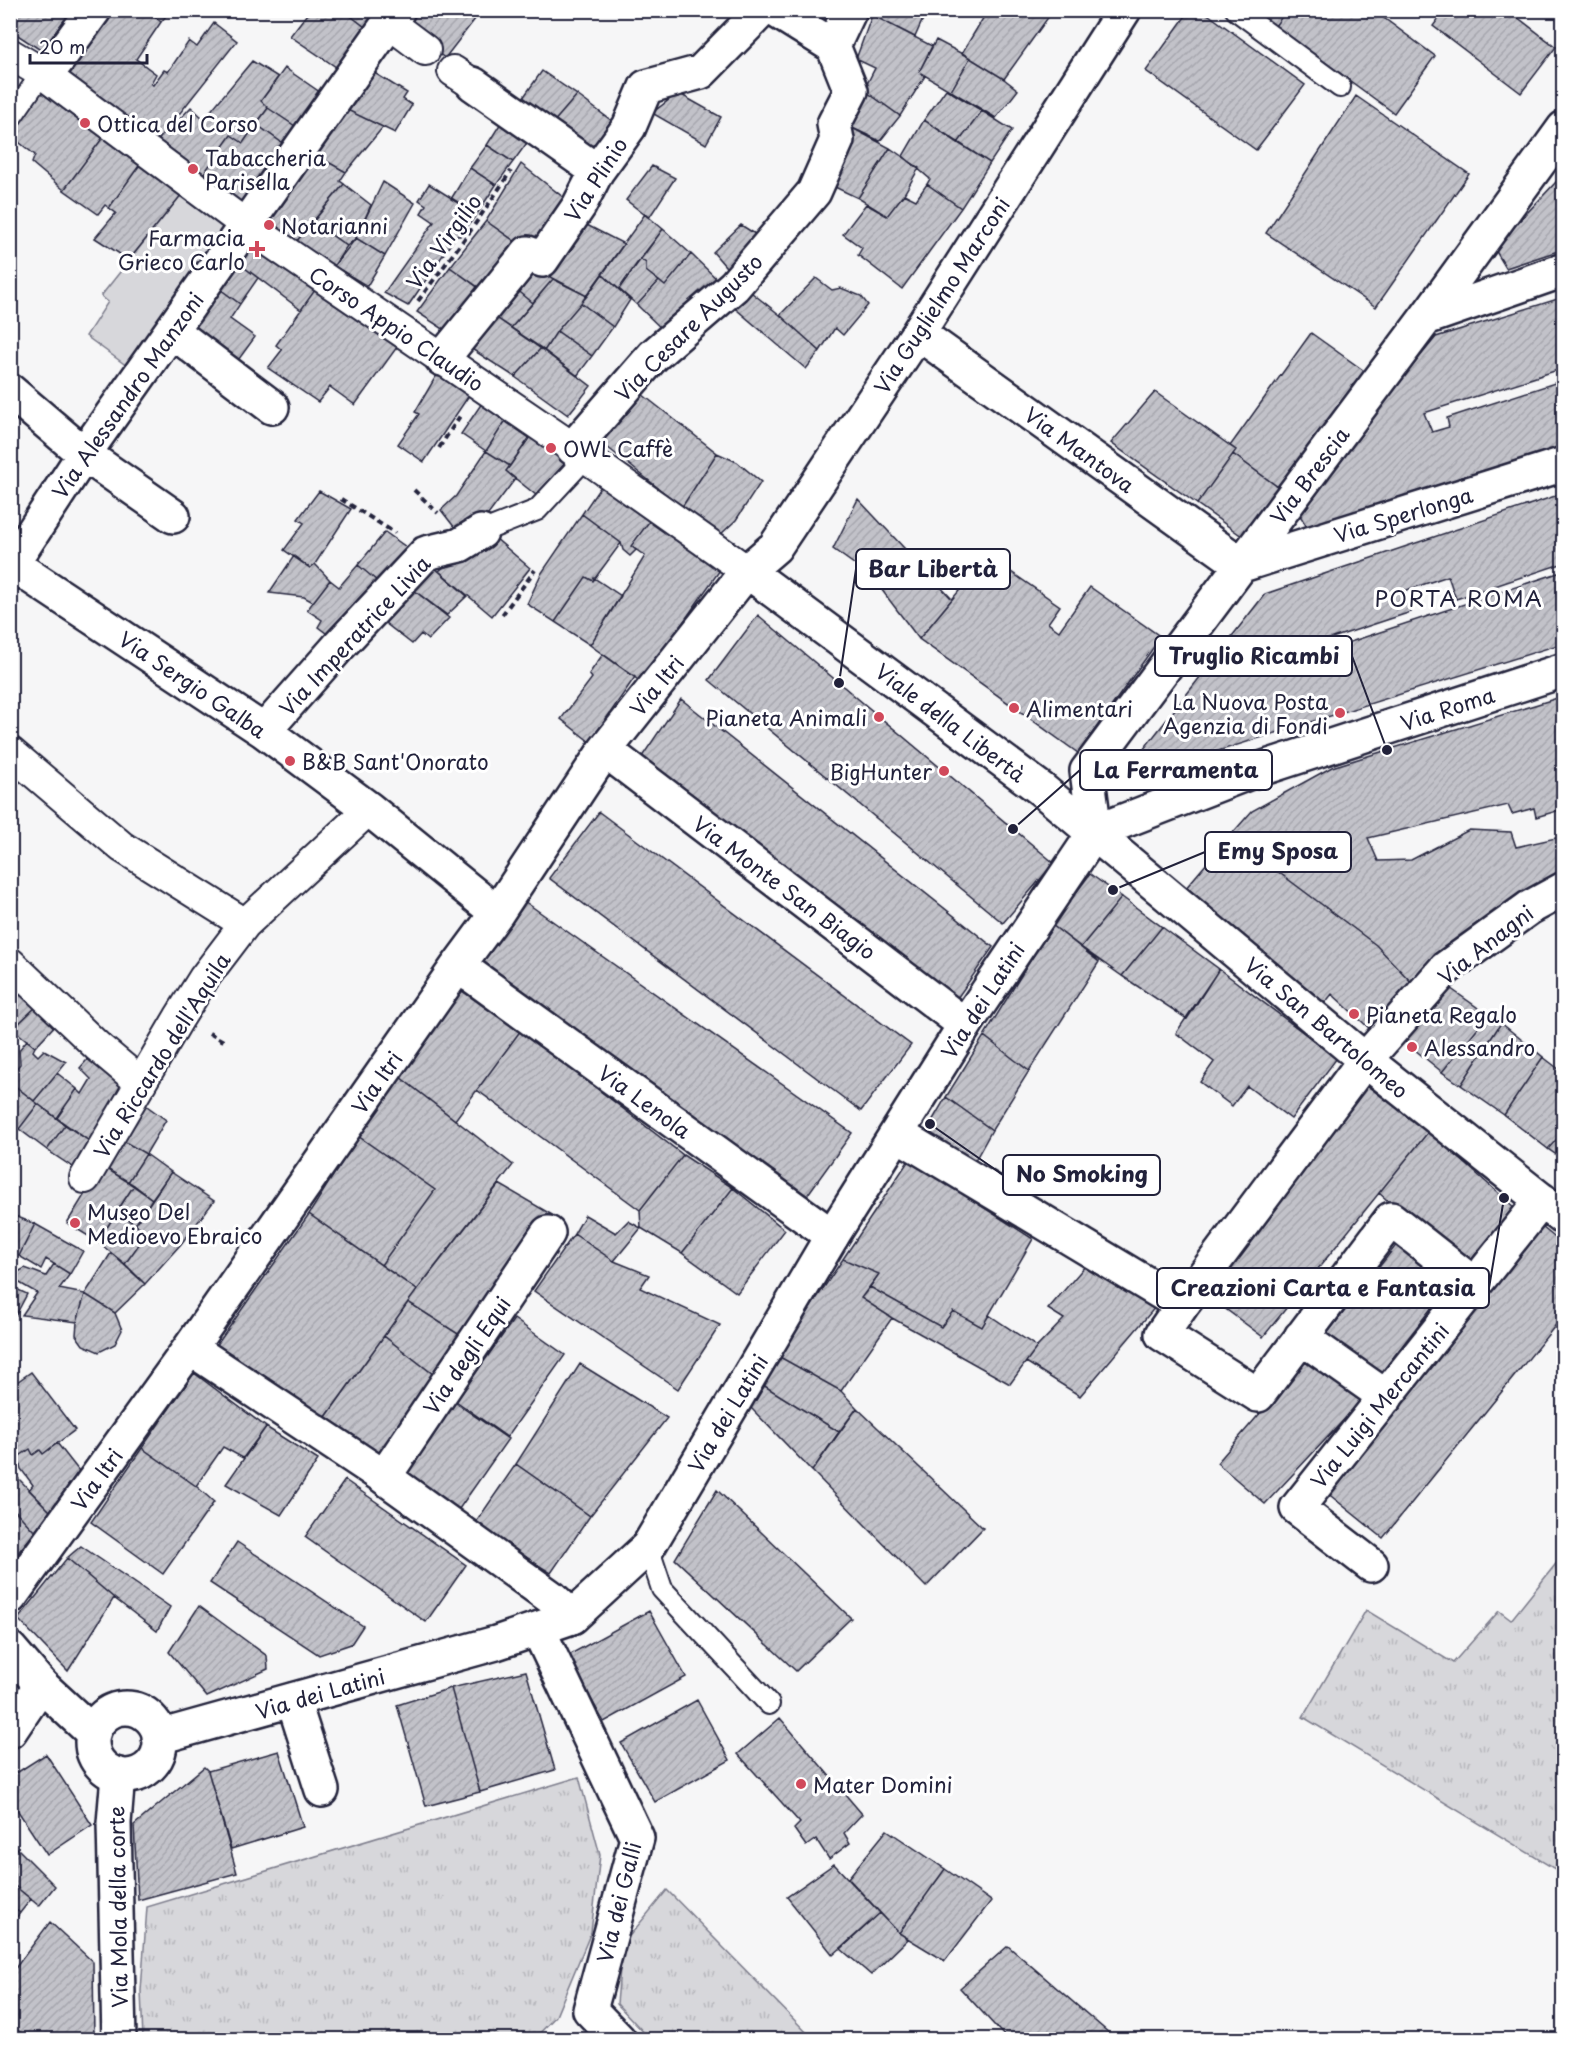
<svg xmlns="http://www.w3.org/2000/svg" width="1574" height="2050" viewBox="0 0 1574 2050" font-family="'Playpen Sans',sans-serif">
<style>
.grass{fill:url(#grass-tufts);stroke:#7c7c8b;stroke-width:1.5}
.green{fill:#d7d7db;stroke:#7c7c8b;stroke-width:1.5}
.building{fill:url(#building-hatch);stroke:#22223b;stroke-width:1.5}
.lines{fill:none;stroke-linecap:round;stroke-linejoin:round}
.service-casing{stroke:#22223b;stroke-width:24}
.pedestrian-casing{stroke:#22223b;stroke-width:34}
.minor-casing{stroke:#22223b;stroke-width:38}
.tertiary-casing{stroke:#22223b;stroke-width:38}
.path{stroke:#22223b;stroke-width:4;stroke-dasharray:6 4.5;stroke-linecap:butt}
.service{stroke:#fff;stroke-width:20}
.pedestrian{stroke:#fff;stroke-width:30}
.minor{stroke:#fff;stroke-width:33}
.tertiary{stroke:#fff;stroke-width:33}
.poi-dot{fill:#d1495b;stroke:#fff;stroke-width:2}
.labels{text-anchor:middle;dominant-baseline:central;stroke-width:6;stroke-linejoin:round;paint-order:stroke}
.poi-label{font-size:21px;fill:#22223b;stroke:#fff;text-anchor:start}
.street-label{font-size:21px;fill:#22223b;stroke:#fff}
.neighbourhood-label{font-size:22px;letter-spacing:1.5px;fill:#22223b;stroke:#fff}
.leader{fill:none;stroke:#22223b;stroke-width:2}
.callout-dot{fill:#22223b;stroke:#fff;stroke-width:2}
.callout{fill:#fff;stroke:#22223b;stroke-width:2}
.callout-label{font-size:22px;text-anchor:middle;font-weight:bold;fill:#22223b}
</style>
<defs>
<pattern id="grass-tufts" width="24" height="20" patternUnits="userSpaceOnUse" patternTransform="scale(1.5)"><rect width="24" height="20" fill="#d7d7db"/><path d="M3 7l-1-3M5 7V3M7 7l1-3M15 17l-1-3M17 17v-4M19 17l1-3" fill="none" stroke="#b8b8bd"/></pattern>
<pattern id="building-hatch" width="6" height="6" patternUnits="userSpaceOnUse" patternTransform="scale(1.5)"><rect width="6" height="6" fill="#c2c2c9"/><path d="M-1 1l2-2M0 6l6-6M5 7l2-2" fill="none" stroke="#a6a6ae"/></pattern>
</defs>
<rect width="100%" height="100%" fill="#f6f6f7"/>
<filter id="ink" filterUnits="userSpaceOnUse"><feTurbulence type="fractalNoise" baseFrequency=".0167" numOctaves="2"/><feDisplacementMap in="SourceGraphic" scale="12" xChannelSelector="R" yChannelSelector="G"/><feConvolveMatrix kernelMatrix="1 2 1 2 8 2 1 2 1" color-interpolation-filters="sRGB"/></filter>
<g filter="url(#ink)">
<path class="grass" d="M1563,1555V1874L1303,1717L1366,1610L1453,1663L1499,1611L1511,1620Z
M579,1777L600,1855L591,1932L556,2016L534,2039H143L141,1991L147,1907Z
M667,1890L813,2039H650L617,2004L622,1945Z"/>
<path class="green" d="M182,194L226,226L127,366L86,336L108,302L101,296Z"/>
<path class="building" d="M20,10H84L51,57L10,30V24Z
M107,10H148L161,22L136,59L156,74L151,83L153,85L164,70L168,72L189,41L197,47L214,23L237,41L157,142L60,70Z
M148,10H171L161,22Z
M310,10H343L374,34L345,73L290,36Z
M343,10H390L374,34Z
M415,10H482L445,58L402,28Z
M875,10H927L915,37L872,15Z
M988,10H1049L1052,12L1004,79L962,53Z
M1190,10H1202L1305,85L1256,150L1146,71Z
M1255,10H1287L1275,26Z
M1287,10H1373L1435,56L1394,113L1275,26Z
M1445,10H1508L1556,47L1521,93L1433,26Z
M872,15L932,46L919,72L925,76L900,116L864,90L875,68L856,59Z
M936,40L970,58L951,91L919,72Z
M970,58L1004,79L1018,90L996,118L951,91Z
M252,61L278,77L261,101L268,108L243,143L231,135L202,176L157,142L173,121L176,123L191,107L204,119Z
M285,68L327,97L304,132L268,108L261,101Z
M368,69L407,93L403,99L412,105L395,133L341,107Z
M542,71L577,95L552,124L520,102Z
M44,88L104,136L64,190L32,163L35,155L10,135Z
M946,89L982,111L958,143L924,120Z
M864,90L900,116L880,141L842,123Z
M678,93L721,117L706,144L652,113Z
M577,95L620,127L601,156L552,124Z
M1356,96L1469,174L1376,307L1266,233Z
M341,107L383,127L346,172L310,152Z
M268,108L304,132L292,150L256,124Z
M982,111L1012,130L990,163L958,143Z
M504,118L532,136L513,162L487,145Z
M924,120L990,163L961,208L927,184L930,179L903,156Z
M256,124L292,150L249,211L202,176L231,135L243,143Z
M854,129L890,148L858,198L824,182Z
M104,136L141,163L109,208L105,205L98,214L64,190Z
M487,145L513,162L496,185L470,168Z
M890,148L919,168L904,194L887,216L858,198Z
M310,152L346,172L340,181L344,184L295,243L263,221Z
M141,163L182,194L129,260L95,238L116,213L109,208Z
M521,164L573,205L540,250L523,247L486,221Z
M652,166L675,178L649,218L626,200Z
M470,168L496,185L477,214L451,199Z
M1564,179V249L1506,268L1494,248L1557,181Z
M383,182L415,203L385,256L356,238Z
M344,184L371,205L356,238L347,246L313,222Z
M429,184L477,214L460,236H456L408,306L384,293L434,222L421,213L426,205L419,200Z
M927,184L961,208L902,289L858,255L862,248L843,234L866,204L887,216L904,194L916,200Z
M645,214L663,229L619,289L602,274Z
M486,221L523,247L481,289L450,267Z
M579,221L624,244L587,296L549,276L548,264Z
M313,222L347,246L331,270L296,242Z
M741,225L763,239L732,274L713,252Z
M663,229L691,254L665,286L646,271V263L640,259Z
M254,238L320,283L301,310L237,262Z
M356,238L385,256L367,286L334,266Z
M691,254L723,285L669,336L637,305L659,281L665,286Z
M640,259L646,263V271L659,281L637,305L619,289Z
M528,261L553,279L533,303L509,283Z
M237,262L258,278L240,304L220,289Z
M450,267L484,292L454,336L417,312Z
M602,274L630,300L613,327L581,303Z
M816,278L832,290L841,288L861,296L868,305L843,335L835,328L820,351L780,315Z
M553,279L587,296L557,331L544,351L511,328Z
M320,283L400,343L355,405L330,387L318,402L268,368L282,350L276,345Z
M509,283L533,303L511,328L488,312Z
M220,289L240,304L230,319L255,337L236,363L191,328Z
M747,289L780,315L820,351L806,369L730,304Z
M1564,297V368L1424,413L1432,432L1449,427L1447,418L1564,380V446L1308,529L1296,508L1436,337Z
M581,303L613,327L592,356L557,331Z
M488,312L541,348L515,377L464,344Z
M557,331L592,356L577,376L544,351Z
M1311,333L1367,373L1282,490L1233,454L1236,450L1230,446Z
M541,348L591,386L568,415L515,377Z
M439,371L472,391L424,462L398,444L419,414L415,412Z
M638,391L717,453L682,507L597,439Z
M1155,392L1236,450L1197,504L1111,443Z
M484,400L508,417L486,451L461,434Z
M508,417L532,434L510,466L486,451Z
M532,434L567,462L536,495L506,471Z
M486,451L510,466L506,471L515,479L485,519L479,514L462,537L441,510L456,496Z
M717,453L737,462L761,482L736,520L720,535L682,507Z
M1233,454L1282,490L1246,539L1197,504Z
M603,483L651,519L631,546L636,550L630,556L623,550L621,543L582,514Z
M319,491L351,509L315,564L310,568L284,550L304,523L298,519Z
M1564,493V563L1456,599L1448,576L1404,591L1411,612L1326,640L1329,649L1564,571V643L1154,771L1143,750L1265,594Z
M858,499L952,599L919,639L872,577L833,549Z
M582,514L621,543L593,581L586,577L555,622L527,604L541,574Z
M651,519L720,570L641,682L590,645L645,556L631,546Z
M385,532L413,552L383,586L358,565Z
M483,536L495,538L530,568L492,616L439,571Z
M294,556L310,568L315,564L330,580L313,602L304,597L269,593Z
M988,556L1060,606L1048,623L1059,631L1090,587L1161,637L1078,753L919,639Z
M427,561L467,596L447,615L407,585Z
M358,565L383,586L338,642L318,627L322,620L307,610L330,580L339,587Z
M586,577L593,581L594,578L621,596L590,645L555,622Z
M407,585L449,618L428,640L421,634L412,644L380,619Z
M758,615L1054,863L1003,923L709,680Z
M603,654L635,677L590,742L561,719L592,678L589,674Z
M1564,696V774L1561,775L1564,782V809L1536,817L1534,808L1512,814L1508,805L1368,838L1378,861L1411,860L1469,830L1511,832L1516,847L1560,837L1564,844V877L1415,986L1376,945L1230,836L1252,811L1332,767Z
M681,699L993,947L951,1007L637,764Z
M599,812L911,1045L861,1111L549,878Z
M1230,836L1376,945L1415,986L1370,1029L1332,994L1325,1003L1185,889Z
M1090,874L1122,897L1081,947L1052,925Z
M1122,897L1162,927L1122,976L1081,947Z
M524,901L852,1133L806,1197L478,965Z
M1052,925L1099,962L1029,1071L984,1036Z
M1162,927L1219,969L1187,1019L1122,976Z
M1219,969L1337,1058L1291,1119L1247,1086L1232,1106L1200,1082L1214,1062L1176,1033Z
M10,983L41,1002L19,1023L10,1015Z
M457,983L521,1030L455,1120L400,1077Z
M1447,986L1488,1015L1442,1072L1404,1041Z
M41,1002L59,1021L35,1047L13,1029Z
M1488,1015L1501,1023L1461,1085L1442,1072Z
M1501,1023L1543,1057L1504,1115L1461,1085Z
M521,1030L683,1155L640,1210L477,1090Z
M984,1036L1029,1071L992,1130L946,1097Z
M27,1040L35,1047L33,1051L38,1056L44,1050L66,1062L34,1101L10,1082V1076L20,1064L19,1050Z
M92,1054L130,1087L95,1145L57,1118L77,1089L82,1094L91,1079L80,1068Z
M1543,1057L1564,1073V1131L1548,1149L1504,1115Z
M57,1073L77,1089L57,1118L34,1101Z
M400,1077L513,1165L417,1290L381,1265L435,1190L358,1136Z
M10,1082L38,1104L19,1129L10,1123Z
M1363,1083L1429,1131L1263,1337L1203,1292Z
M946,1097L992,1130L973,1164L925,1133Z
M140,1101L166,1120L146,1154L120,1139Z
M38,1104L65,1125L47,1150L19,1129Z
M65,1125L95,1145L77,1170L47,1150Z
M1429,1131L1515,1208L1464,1268L1379,1193Z
M1564,1131V1160L1548,1149Z
M358,1136L435,1190L381,1265L309,1214Z
M120,1139L146,1154L128,1182L102,1166Z
M146,1154L171,1172L152,1199L128,1182Z
M683,1155L733,1188L682,1253L641,1228L640,1210Z
M909,1160L1033,1239L982,1327L953,1311L941,1327L870,1287L879,1274L843,1259Z
M102,1166L134,1185L98,1242L67,1223Z
M171,1172L214,1201L181,1244L145,1284L125,1264L147,1233L135,1225Z
M499,1184L554,1216L466,1339L408,1302Z
M134,1185L152,1199L135,1225L117,1211Z
M733,1188L785,1230L737,1293L682,1253Z
M117,1211L147,1233L125,1264L98,1242Z
M10,1214L35,1224L19,1256L10,1253Z
M309,1214L417,1290L320,1425L214,1349Z
M585,1215L616,1233L628,1221L641,1228L614,1261L574,1234Z
M1537,1223L1564,1245V1315L1383,1538L1321,1488Z
M35,1224L83,1251L70,1274L46,1259L41,1269L19,1256Z
M574,1234L614,1261L649,1275L640,1288L720,1325L678,1389L534,1291Z
M1401,1239L1453,1280L1375,1381L1322,1340Z
M111,1253L145,1284L115,1313L85,1294Z
M1092,1258L1157,1305L1080,1396L1026,1362L1037,1347L1064,1319L1048,1309Z
M843,1259L879,1274L861,1298L892,1318L841,1391L778,1356Z
M54,1264L70,1274L59,1289L85,1294L77,1322L22,1315L37,1293L18,1282V1272L25,1268L46,1276Z
M10,1286L27,1294L16,1315L10,1314Z
M870,1287L941,1327L953,1311L982,1327L989,1315L1037,1347L1010,1384L892,1318L861,1298Z
M85,1294L115,1313L122,1330L115,1344L99,1352L83,1345L76,1335L77,1322Z
M408,1302L466,1339L438,1378L384,1336Z
M514,1319L565,1355L507,1437L456,1401Z
M384,1336L438,1378L381,1456L326,1417Z
M1313,1352L1369,1393L1265,1504L1217,1463Z
M778,1356L841,1391L857,1408L839,1432L763,1385Z
M580,1364L667,1418L590,1516L516,1464Z
M31,1372L75,1430L43,1454L40,1450L33,1455L30,1449L18,1457L10,1447V1387Z
M194,1373L266,1427L243,1458L223,1447L196,1486L142,1448Z
M763,1385L839,1432L812,1471L750,1407Z
M450,1399L508,1439L459,1509L402,1470Z
M857,1408L983,1528L926,1587L812,1471Z
M266,1427L318,1460L281,1515L226,1484Z
M57,1443L79,1471L50,1511L29,1490L33,1485L21,1469L18,1457L30,1449L33,1455L40,1450L43,1454Z
M142,1448L196,1486L214,1502L163,1574L91,1522Z
M516,1464L590,1516L551,1573L474,1525Z
M17,1477L50,1511L35,1532L10,1505V1485Z
M345,1480L466,1565L426,1622L305,1537Z
M717,1490L851,1618L796,1671L675,1559Z
M10,1505L35,1532L10,1562Z
M237,1542L363,1626L351,1644L319,1655L210,1583Z
M81,1546L170,1607L157,1631L114,1598L67,1558Z
M67,1558L114,1598L68,1671L18,1619Z
M199,1606L267,1656L268,1669L207,1697L169,1652Z
M649,1611L686,1677L604,1722L567,1656Z
M526,1671L555,1770L480,1792L451,1688Z
M451,1688L480,1792L426,1806L397,1705Z
M697,1700L730,1760L655,1802L621,1743Z
M780,1718L862,1814L844,1833L850,1843L829,1859L816,1839L806,1846L794,1829L800,1823L738,1754Z
M279,1751L303,1827L231,1849L208,1771Z
M46,1754L92,1825L47,1855L10,1799V1777Z
M204,1767L208,1771L237,1873L138,1900L134,1825Z
M887,1830L945,1869L899,1933L848,1878Z
M10,1841L55,1886L39,1906L10,1882Z
M834,1864L880,1913L833,1955L787,1897Z
M945,1869L991,1901L945,1961L899,1933Z
M10,1882L31,1899L20,1913L10,1905Z
M10,1905L20,1913L10,1925Z
M880,1913L899,1933L908,1939L871,1975L841,1949Z
M50,1922L93,1962L94,2040H30L10,2024V1975Z
M1008,1946L1117,2040H1008L960,1988Z"/>
<g class="lines">
<defs>
<path id="service" d="M1236,10L1340,87
M10,119L42,73L50,67
M481,532L537,510L576,468L573,448
M648,1547L662,1589L769,1704"/>
<path id="pedestrian" d="M389,23L425,50
M10,54L42,73L246,225L573,448L747,571
M453,71L473,84
M10,752L122,847L245,924
M10,963L97,1046L140,1082
M85,1178L179,1018L204,978L245,924L369,809"/>
<path id="minor" d="M775,10L833,46
M56,62L94,10
M473,84L597,171
M1426,318L1564,270
M172,331L272,407
M918,333L1242,565L1564,464
M442,359L528,253L542,260L579,206L597,171L629,127L646,87L701,72L762,10
M10,391L84,454L173,516
M573,448L653,356L734,286L814,192L837,140L834,124L851,91L833,46L850,10
M12,564L264,731L369,809L497,913
M10,567L84,454L398,10
M747,571L1041,789L1365,1060L1564,1218
M264,731L340,645L426,553L460,545L481,532
M605,750L965,1025
M1095,832L1087,771L1426,318L1564,128
M457,967L474,977L832,1236
M897,1134L1182,1305
M1475,1285L1391,1219L1258,1395L1162,1334L1182,1305L1365,1060L1446,968L1529,908L1564,889
M1301,1337L1386,1397
M190,1348L384,1477L552,1598L572,1617
M384,1477L548,1233
M1371,1565L1297,1508L1542,1200
M10,1597L190,1348L457,967L497,913L605,750L747,571L775,547L918,333L1124,10
M538,1629L637,1838L590,2010L619,2040
M293,1700L322,1790
M10,1731L41,1685
M118,1775L114,1823L119,2040"/>
<path id="tertiary" d="M10,1649L41,1685L93,1733
M92 1742a34 34 0 1 1 68 0a34 34 0 1 1-68 0Z
M159,1737L496,1643L572,1617L648,1547L832,1236L965,1025L1095,832L1245,774L1564,670"/>
</defs>
<use href="#service" class="service-casing"/>
<use href="#pedestrian" class="pedestrian-casing"/>
<use href="#minor" class="minor-casing"/>
<use href="#tertiary" class="tertiary-casing"/>
<path class="path" d="M418,301L471,230L511,171
M439,448L462,413
M414,490L438,513
M341,499L395,533
M502,615L535,570
M209,1033L227,1043"/>
<use href="#service" class="service"/>
<use href="#pedestrian" class="pedestrian"/>
<use href="#minor" class="minor"/>
<use href="#tertiary" class="tertiary"/>
</g>
</g>
<g class="poi-dot">
<circle cx="85" cy="123" r="6"/>
<circle cx="193" cy="169" r="6"/>
<circle cx="269" cy="225" r="6"/>
<path d="M254 240h6v6h6v6h-6v6h-6v-6h-6v-6h6z"/>
<circle cx="551" cy="448" r="6"/>
<circle cx="1014" cy="708" r="6"/>
<circle cx="1340" cy="713" r="6"/>
<circle cx="879" cy="717" r="6"/>
<circle cx="290" cy="761" r="6"/>
<circle cx="944" cy="771" r="6"/>
<circle cx="1354" cy="1014" r="6"/>
<circle cx="1412" cy="1047" r="6"/>
<circle cx="75" cy="1223" r="6"/>
<circle cx="801" cy="1784" r="6"/>
</g>
<g class="labels">
<g class="poi-label">
<text x="97" y="123">Ottica del Corso</text>
<text x="205" y="157">Tabaccheria<tspan x="205" dy="24">Parisella</tspan></text>
<text x="281" y="225">Notarianni</text>
<text x="245" y="237" text-anchor="end">Farmacia<tspan x="245" dy="24">Grieco Carlo</tspan></text>
<text x="563" y="448">OWL Caffè</text>
<text x="1328" y="701" text-anchor="end">La Nuova Posta<tspan x="1328" dy="24">Agenzia di Fondi</tspan></text>
<text x="1026" y="708">Alimentari</text>
<text x="867" y="717" text-anchor="end">Pianeta Animali</text>
<text x="302" y="761">B&amp;B Sant'Onorato</text>
<text x="932" y="771" text-anchor="end">BigHunter</text>
<text x="1366" y="1014">Pianeta Regalo</text>
<text x="1424" y="1047">Alessandro</text>
<text x="87" y="1211">Museo Del<tspan x="87" dy="24">Medioevo Ebraico</tspan></text>
<text x="813" y="1784">Mater Domini</text>
</g>
<g class="street-label">
<text transform="translate(595 179) rotate(-57)">Via Plinio</text>
<text transform="translate(443 241) rotate(-54)">Via Virgilio</text>
<text transform="translate(941 295) rotate(-57)">Via Guglielmo Marconi</text>
<text transform="translate(688 327) rotate(-45)">Via Cesare Augusto</text>
<text transform="translate(397 328) rotate(34)">Corso Appio Claudio</text>
<text transform="translate(127 395) rotate(-55)">Via Alessandro Manzoni</text>
<text transform="translate(1080 449) rotate(36)">Via Mantova</text>
<text transform="translate(1309 475) rotate(-53)">Via Brescia</text>
<text transform="translate(1403 514) rotate(-17)">Via Sperlonga</text>
<text transform="translate(354 635) rotate(-47)">Via Imperatrice Livia</text>
<text transform="translate(193 684) rotate(34)">Via Sergio Galba</text>
<text transform="translate(656 685) rotate(-51)">Via Itri</text>
<text transform="translate(1447 708) rotate(-18)">Via Roma</text>
<text transform="translate(951 722) rotate(37)">Viale della Libertà</text>
<text transform="translate(785 887) rotate(37)">Via Monte San Biagio</text>
<text transform="translate(1485 944) rotate(-38)">Via Anagni</text>
<text transform="translate(982 1000) rotate(-57)">Via dei Latini</text>
<text transform="translate(1327 1027) rotate(40)">Via San Bartolomeo</text>
<text transform="translate(161 1055) rotate(-58)">Via Riccardo dell'Aquila</text>
<text transform="translate(376 1082) rotate(-55)">Via Itri</text>
<text transform="translate(645 1101) rotate(36)">Via Lenola</text>
<text transform="translate(466 1355) rotate(-56)">Via degli Equi</text>
<text transform="translate(1379 1405) rotate(-51)">Via Luigi Mercantini</text>
<text transform="translate(727 1413) rotate(-59)">Via dei Latini</text>
<text transform="translate(96 1479) rotate(-54)">Via Itri</text>
<text transform="translate(320 1693) rotate(-16)">Via dei Latini</text>
<text transform="translate(618 1902) rotate(-76)">Via dei Galli</text>
<text transform="translate(117 1907) rotate(-91)">Via Mola della corte</text>
</g>
<g class="neighbourhood-label">
<text x="1459" y="597">PORTA ROMA</text>
</g>
</g>
<path class="leader" d="M839 683L856 569M1387 750L1352 656M1013 829L1080 770M1113 890L1205 852M930 1124L1003 1175M1504 1198L1489 1288"/>
<g class="callout-dot">
<circle cx="839" cy="683" r="6"/>
<circle cx="1387" cy="750" r="6"/>
<circle cx="1013" cy="829" r="6"/>
<circle cx="1113" cy="890" r="6"/>
<circle cx="930" cy="1124" r="6"/>
<circle cx="1504" cy="1198" r="6"/>
</g>
<g class="callout">
<rect x="856" y="549" width="154" height="40" rx="6"/>
<rect x="1155" y="636" width="197" height="40" rx="6"/>
<rect x="1080" y="750" width="192" height="40" rx="6"/>
<rect x="1205" y="832" width="146" height="40" rx="6"/>
<rect x="1003" y="1155" width="157" height="40" rx="6"/>
<rect x="1157" y="1268" width="332" height="40" rx="6"/>
</g>
<g class="callout-label">
<text x="933" y="577">Bar Libertà</text>
<text x="1254" y="664">Truglio Ricambi</text>
<text x="1176" y="778">La Ferramenta</text>
<text x="1278" y="859">Emy Sposa</text>
<text x="1082" y="1182">No Smoking</text>
<text x="1323" y="1296">Creazioni Carta e Fantasia</text>
</g>
<rect width="1574" height="2050" fill="none" stroke="#fff" stroke-width="36"/>
<rect x="18" y="18" width="1538" height="2014" fill="none" stroke="#22223b" stroke-width="2" filter="url(#ink)"/>
<path d="M30 54v9h117v-9" fill="none" stroke="#22223b" stroke-width="3"/>
<text x="39" y="54" font-size="18" fill="#22223b" stroke="#ffffff" stroke-width="4.5" paint-order="stroke">20 m</text>
</svg>
